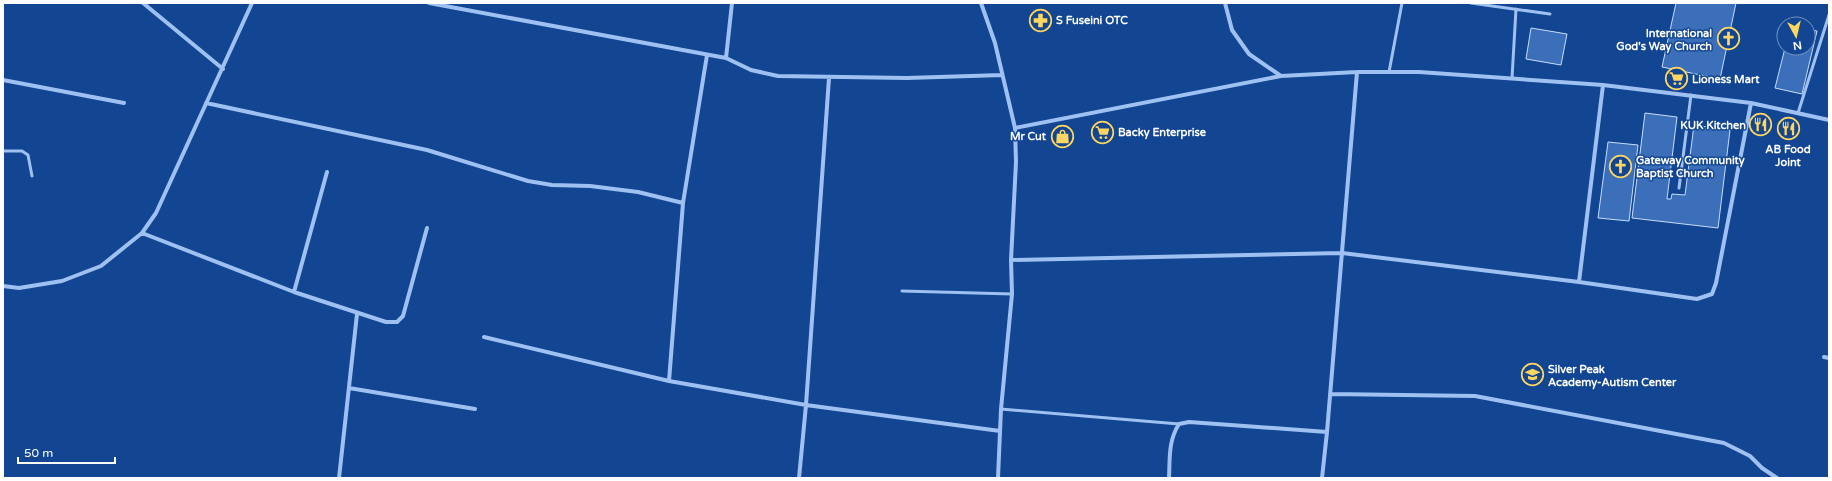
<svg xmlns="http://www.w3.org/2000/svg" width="1832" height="481" viewBox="0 0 1832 481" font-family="'Varela Round',sans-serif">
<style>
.building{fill:#3b6fba;stroke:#c6ddfd}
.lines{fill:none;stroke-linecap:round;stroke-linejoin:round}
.lane{stroke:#9fc1f2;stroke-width:3}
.street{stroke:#9fc1f2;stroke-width:4}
.labels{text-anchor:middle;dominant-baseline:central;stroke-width:3;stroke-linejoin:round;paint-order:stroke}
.poi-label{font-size:11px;font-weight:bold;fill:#fff;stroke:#124592;text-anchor:start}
</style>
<rect width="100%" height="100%" fill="#124592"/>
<path class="building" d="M1676,3H1736L1720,79L1662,67Z
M1531,28L1567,34L1561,65L1526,59Z
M1808,29L1817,31L1802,94L1775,88L1785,48H1808Z
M1645,113L1677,117L1667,199H1671L1672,194L1685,195L1694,125L1730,130L1718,228L1632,218Z
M1608,142L1638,145L1629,221L1598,218Z"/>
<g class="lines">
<path class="lane" d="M1471,3L1550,14
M1389,72L1402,3
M1512,78L1516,9
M1798,113L1829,15
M3,151H22L28,155L32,176
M1679,188L1691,95
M902,291L1012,294
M1001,409L1179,424"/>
<path class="street" d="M143,3L223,69
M429,3L726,58L751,70L778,76L907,78L1002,75
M981,3L995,43L1015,128L1016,162L1011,260L1012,294L1001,409L998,478
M1225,3L1232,30L1249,54L1281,76
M726,58L732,3
M3,80L124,103
M206,103L427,150L528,181L552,185L590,186L638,192L683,203
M1015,128L1281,76L1357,72H1419L1603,85L1751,103L1829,120
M142,233L294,292L386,322H397L403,316L427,228
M1011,260L1342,253L1579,282L1697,299L1712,294L1716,283L1751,103
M1579,282L1603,85
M3,286L19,288L62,281L101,266L142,233L156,213L252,3
M294,292L327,172
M484,337L669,381L806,405L1000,431
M1824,357L1829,358
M669,381L683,203L707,55
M349,388L475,409
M1331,394L1475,396L1724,443L1750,456L1762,468L1777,478
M339,478L357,314
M799,478L806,405L829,78
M1169,478C1170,459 1168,441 1179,424L1189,422L1327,432
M1322,478L1327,432L1357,72"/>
</g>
<defs>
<symbol id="pharmacy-ring" viewBox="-11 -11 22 22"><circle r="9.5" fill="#124592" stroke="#ffd760" stroke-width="1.5"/><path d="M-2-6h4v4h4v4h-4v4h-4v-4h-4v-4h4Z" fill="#ffd760"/></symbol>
<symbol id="church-ring" viewBox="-11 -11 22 22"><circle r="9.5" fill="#124592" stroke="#ffd760" stroke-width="1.5"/><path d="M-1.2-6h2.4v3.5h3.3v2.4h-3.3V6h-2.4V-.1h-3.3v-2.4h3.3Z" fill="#ffd760"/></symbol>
<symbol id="supermarket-ring" viewBox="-11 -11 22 22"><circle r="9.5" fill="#124592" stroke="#ffd760" stroke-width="1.5"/><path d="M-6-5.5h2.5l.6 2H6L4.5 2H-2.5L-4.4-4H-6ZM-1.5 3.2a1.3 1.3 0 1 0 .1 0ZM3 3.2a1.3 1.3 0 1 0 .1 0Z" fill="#ffd760"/></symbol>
<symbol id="restaurant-ring" viewBox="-11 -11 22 22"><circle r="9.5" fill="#124592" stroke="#ffd760" stroke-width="1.5"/><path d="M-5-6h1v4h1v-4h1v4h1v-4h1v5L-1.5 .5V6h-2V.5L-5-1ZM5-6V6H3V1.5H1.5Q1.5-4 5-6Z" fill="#ffd760"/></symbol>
<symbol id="shop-ring" viewBox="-11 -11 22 22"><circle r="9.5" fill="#124592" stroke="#ffd760" stroke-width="1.5"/><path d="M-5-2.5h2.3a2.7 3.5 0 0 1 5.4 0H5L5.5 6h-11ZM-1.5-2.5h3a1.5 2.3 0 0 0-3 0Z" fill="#ffd760"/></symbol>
<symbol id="school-ring" viewBox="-11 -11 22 22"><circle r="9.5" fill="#124592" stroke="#ffd760" stroke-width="1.5"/><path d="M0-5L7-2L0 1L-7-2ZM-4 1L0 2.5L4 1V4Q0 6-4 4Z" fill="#ffd760"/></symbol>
</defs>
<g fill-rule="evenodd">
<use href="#pharmacy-ring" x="1028" y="8" width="25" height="25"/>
<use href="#church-ring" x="1716" y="26" width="25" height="25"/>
<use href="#supermarket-ring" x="1664" y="66" width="25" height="25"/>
<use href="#restaurant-ring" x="1748" y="112" width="25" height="25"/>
<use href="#restaurant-ring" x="1776" y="116" width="25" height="25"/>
<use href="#supermarket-ring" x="1090" y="120" width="25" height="25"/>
<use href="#shop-ring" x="1050" y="124" width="25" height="25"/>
<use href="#church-ring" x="1608" y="154" width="25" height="25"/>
<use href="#school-ring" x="1520" y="362" width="25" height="25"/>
</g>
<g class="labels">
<g class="poi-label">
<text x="1056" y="20">S Fuseini OTC</text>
<text x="1712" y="33" text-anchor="end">International<tspan x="1712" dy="13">God's Way Church</tspan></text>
<text x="1692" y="79">Lioness Mart</text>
<text x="1746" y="125" text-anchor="end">KUK Kitchen</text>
<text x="1118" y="132">Backy Enterprise</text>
<text x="1046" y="136" text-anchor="end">Mr Cut</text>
<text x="1788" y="149" text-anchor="middle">AB Food<tspan x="1788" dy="13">Joint</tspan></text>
<text x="1636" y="160">Gateway Community<tspan x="1636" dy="13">Baptist Church</tspan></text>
<text x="1548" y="369">Silver Peak<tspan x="1548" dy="13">Academy-Autism Center</tspan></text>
</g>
</g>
<rect width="1832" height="481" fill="none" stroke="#ffffff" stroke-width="8"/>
<g transform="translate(1796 36) rotate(172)"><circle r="19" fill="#124592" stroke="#718fbe"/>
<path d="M0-3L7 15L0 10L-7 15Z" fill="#ffd760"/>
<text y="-6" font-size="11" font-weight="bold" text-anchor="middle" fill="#ffffff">N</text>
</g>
<path d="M18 457v6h97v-6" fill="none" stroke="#ffffff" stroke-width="2"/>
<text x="24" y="457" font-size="12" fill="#ffffff" stroke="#124592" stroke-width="3" paint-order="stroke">50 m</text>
</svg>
